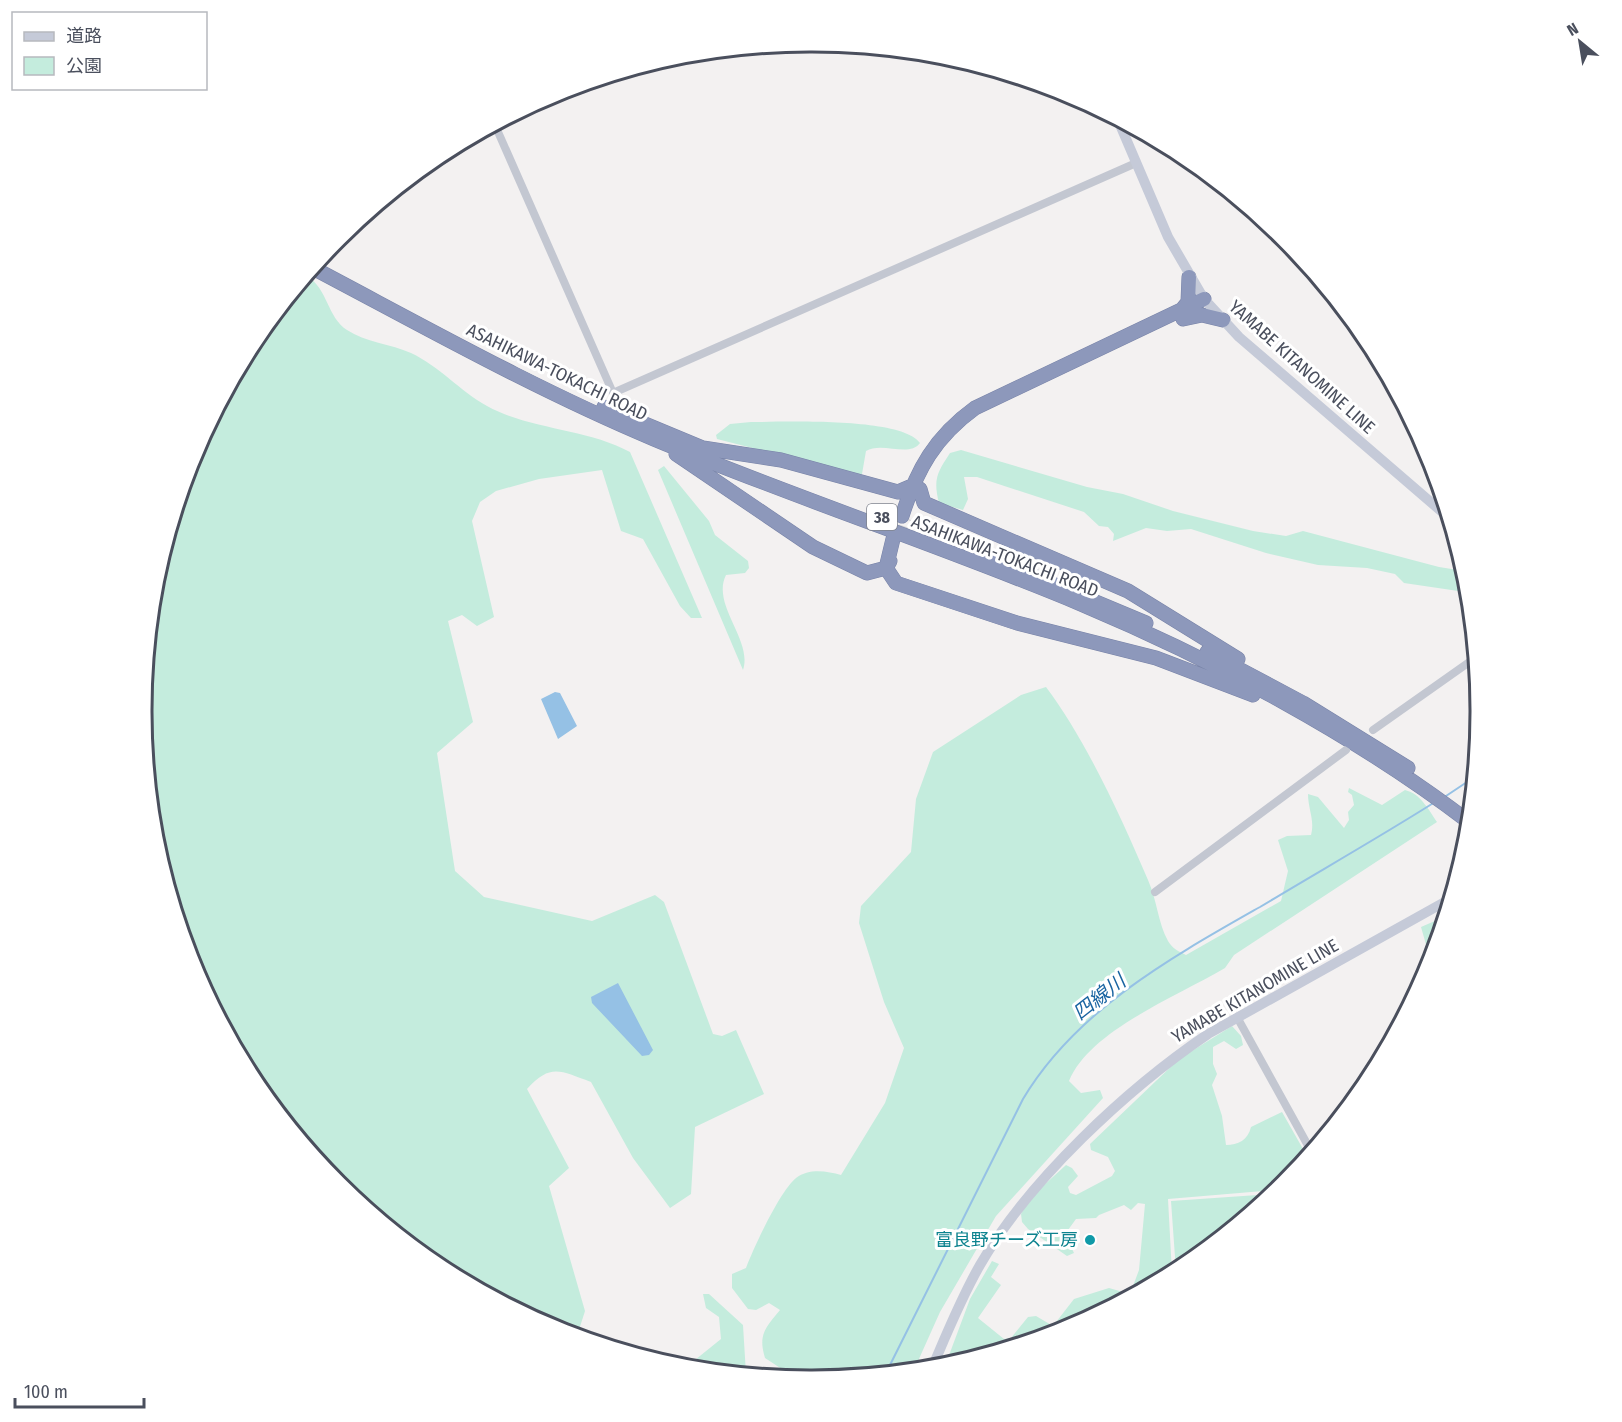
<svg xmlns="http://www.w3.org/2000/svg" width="1622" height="1422" viewBox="0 0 1622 1422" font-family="'Fira Sans Condensed','Noto Sans JP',sans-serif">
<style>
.green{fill:#c4ecdd}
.water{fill:#95c1e5}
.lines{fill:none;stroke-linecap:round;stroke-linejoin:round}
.stream{stroke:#95c1e5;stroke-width:2}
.highway-tunnel{stroke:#d1d1d3;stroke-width:14;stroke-dasharray:14 7;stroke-linecap:butt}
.highway-casing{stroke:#7883a7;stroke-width:15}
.street{stroke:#c3c7d1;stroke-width:8}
.secondary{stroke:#c5cad8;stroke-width:10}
.highway{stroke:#8d98bb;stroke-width:14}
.culture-dot{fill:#0f9aa8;stroke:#fff;stroke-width:2}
.labels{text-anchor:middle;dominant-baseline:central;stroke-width:6;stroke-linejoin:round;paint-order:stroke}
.shield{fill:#fff;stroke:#80848e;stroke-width:1.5}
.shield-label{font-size:16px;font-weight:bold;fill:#4a4f5d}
.street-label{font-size:18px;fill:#4a4f5d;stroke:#fff}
.culture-label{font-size:18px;fill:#0d838f;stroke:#fff;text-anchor:end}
.water-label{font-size:20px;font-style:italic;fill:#1964a1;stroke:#fff}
.rim{fill:none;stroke:#4a4f5d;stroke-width:3}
</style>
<rect width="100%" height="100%" fill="#f3f1f1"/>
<path class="green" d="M307,276C328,289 327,317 347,330C365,342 391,344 411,353C439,366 460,391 487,406C531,430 586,428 630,452L702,618H691L680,606L643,539L621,531L602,470L539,479L496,491L480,502L472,521L494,617L477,626L462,615L448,621L473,722L437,753L455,871L484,897L592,921L655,895L664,902L713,1034L722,1036L736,1030L764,1094L695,1127L691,1194L670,1208L633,1158L591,1082C560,1071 551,1063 527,1089L569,1168L549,1186L585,1311L577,1336L555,1329L439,1267L338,1184L255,1082L224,1025L193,967L155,841L142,711L155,580L193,455L255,339Z
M751,422C785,422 901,417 920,443C909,458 882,441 866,451L862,474H855L717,439L716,435L730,424Z
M961,450L1087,487L1123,494L1173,511L1253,531L1286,536L1303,531L1439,567L1464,571L1468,588L1465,592L1404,583L1395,574L1367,568L1318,565L1266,553L1191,529L1167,531L1146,528L1113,541L1114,534L1108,527L1099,526L1084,512L977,477H964L968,499L963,510L939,503C933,479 937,473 950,453Z
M664,466L709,521L715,535L748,561L749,568L745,573L726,575C711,605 753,640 743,670L658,470Z
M1046,687C1086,740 1122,819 1148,880C1157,900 1158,923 1168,941C1173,949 1178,951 1186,955L1281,901L1288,871L1278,840L1287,836L1311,835C1315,820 1308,809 1308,794L1318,797L1344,828L1349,820L1348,812L1354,805L1352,795L1348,792L1349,788L1382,805L1405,790C1421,794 1428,809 1437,822L1234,955L1225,968C1178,996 1090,1030 1069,1081L1081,1093L1100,1090L1103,1098L996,1216L940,1312L914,1370L811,1380L790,1378L791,1375L765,1358C758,1335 765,1328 780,1310L769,1303L756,1310L748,1309L732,1288V1274L746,1268C754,1247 780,1191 796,1178C809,1168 827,1171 841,1175L885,1103L904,1048L884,1002L859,923L861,906L911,852L916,799L933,752L1021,695Z
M1444,917L1431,962L1421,927Z
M1232,1026L1241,1036L1243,1045L1236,1049L1224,1041L1213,1047V1064L1217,1074L1212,1085L1222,1116L1226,1145C1238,1145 1248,1140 1251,1127L1282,1112L1307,1156L1276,1190L1168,1199L1172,1273L1067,1329L945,1366L970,1299L992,1261L999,1264L991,1277L1001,1285L978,1318L1004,1339L1011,1338L1028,1317L1036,1316L1053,1326L1074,1299L1109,1288L1130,1294L1139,1270L1145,1204L1138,1203L1131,1210L1124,1205L1099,1215L1096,1218L1076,1219L1068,1230L1077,1242L1072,1249L1074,1253L1067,1256L1028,1229L1022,1222L1021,1214L1031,1197L1066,1165L1072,1168L1078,1176L1068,1187L1070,1193L1076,1195L1112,1176L1115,1171L1108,1157L1091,1150L1090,1144L1179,1059Z
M1272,1194L1182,1267L1176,1271L1171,1201Z
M703,1294H709L743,1325L746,1374L685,1368L721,1339L719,1317L706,1308Z"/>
<path class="water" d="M555,692L560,693L577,726L558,739L541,699Z
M618,983L653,1050L649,1055L642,1056L592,1003L591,997Z"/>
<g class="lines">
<path class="stream" d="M1443,798L1473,778
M886,1373L1023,1099C1076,1010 1172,957 1260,907C1318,872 1378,838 1435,802"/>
<path class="highway-tunnel" d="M901,540L908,519"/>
<defs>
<path id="highway" d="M313,268C425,327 537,390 654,439C795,498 940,545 1081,604C1214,660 1355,735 1469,822
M1180,312L1188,302L1189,277
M1183,319L1202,315L1223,320
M604,407L705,449
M703,448L781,460L898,492L912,486
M676,454L813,547L867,573L886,568L890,561
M920,489L924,503L1128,591L1238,659
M902,516C917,469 935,437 975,408L1204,299
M893,539L886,568L896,583L1017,623L1156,658L1253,695
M981,554L1146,623
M1207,652L1303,703L1408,768"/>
</defs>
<use href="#highway" class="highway-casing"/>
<path class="street" d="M495,125L613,393L1136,163
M1373,730L1475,658
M1155,892L1346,750
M1237,1017L1311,1151"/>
<path class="secondary" d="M1118,120L1168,237L1204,299L1239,337L1448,517
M932,1368C947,1333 961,1298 980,1265C1029,1180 1127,1089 1208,1034L1450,899"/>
<use href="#highway" class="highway"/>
</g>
<circle class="culture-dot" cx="1090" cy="1240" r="6"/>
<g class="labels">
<rect class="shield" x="867" y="504" width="30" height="26" rx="4.5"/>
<g class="shield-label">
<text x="882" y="517">38</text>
</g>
<g class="street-label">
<text transform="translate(1302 367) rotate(42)">YAMABE KITANOMINE LINE</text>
<text transform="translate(557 372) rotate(26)">ASAHIKAWA-TOKACHI ROAD</text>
<text transform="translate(1005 556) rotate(21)">ASAHIKAWA-TOKACHI ROAD</text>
<text transform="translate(1255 991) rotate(-30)">YAMABE KITANOMINE LINE</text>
</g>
<g class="culture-label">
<text x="1078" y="1240">富良野チーズ工房</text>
</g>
<g class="water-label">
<text transform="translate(1099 997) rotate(-38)">四線川</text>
</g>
</g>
<path d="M0 0H1622V1422H0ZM810 52H812A658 658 0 0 1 1470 710V712A658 658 0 0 1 812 1370H810A658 658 0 0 1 152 712V710A658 658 0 0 1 810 52Z" fill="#fff" fill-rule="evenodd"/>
<path class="rim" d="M810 52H812A658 658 0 0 1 1470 710V712A658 658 0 0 1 812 1370H810A658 658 0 0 1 152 712V710A658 658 0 0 1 810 52Z"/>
<rect x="12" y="12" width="195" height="78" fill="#ffffff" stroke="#b7b9be" stroke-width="1.5"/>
<rect x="24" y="32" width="30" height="9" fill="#c5cad8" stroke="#b7b9be" stroke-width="1.5"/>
<text x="66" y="42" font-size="18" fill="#4a4f5d">道路</text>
<rect x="24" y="57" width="30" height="18" fill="#c4ecdd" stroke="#b7b9be" stroke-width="1.5"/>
<text x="66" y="72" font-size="18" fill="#4a4f5d">公園</text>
<g transform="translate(1580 42) rotate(330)" stroke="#ffffff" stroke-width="4.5" paint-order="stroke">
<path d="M0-4.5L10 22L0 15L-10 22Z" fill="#4a4f5d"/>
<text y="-9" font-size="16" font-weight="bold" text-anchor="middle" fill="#4a4f5d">N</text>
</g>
<path d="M15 1398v9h129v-9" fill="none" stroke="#4a4f5d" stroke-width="3"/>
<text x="24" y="1398" font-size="18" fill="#4a4f5d" stroke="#ffffff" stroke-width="4.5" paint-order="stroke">100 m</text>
</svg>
